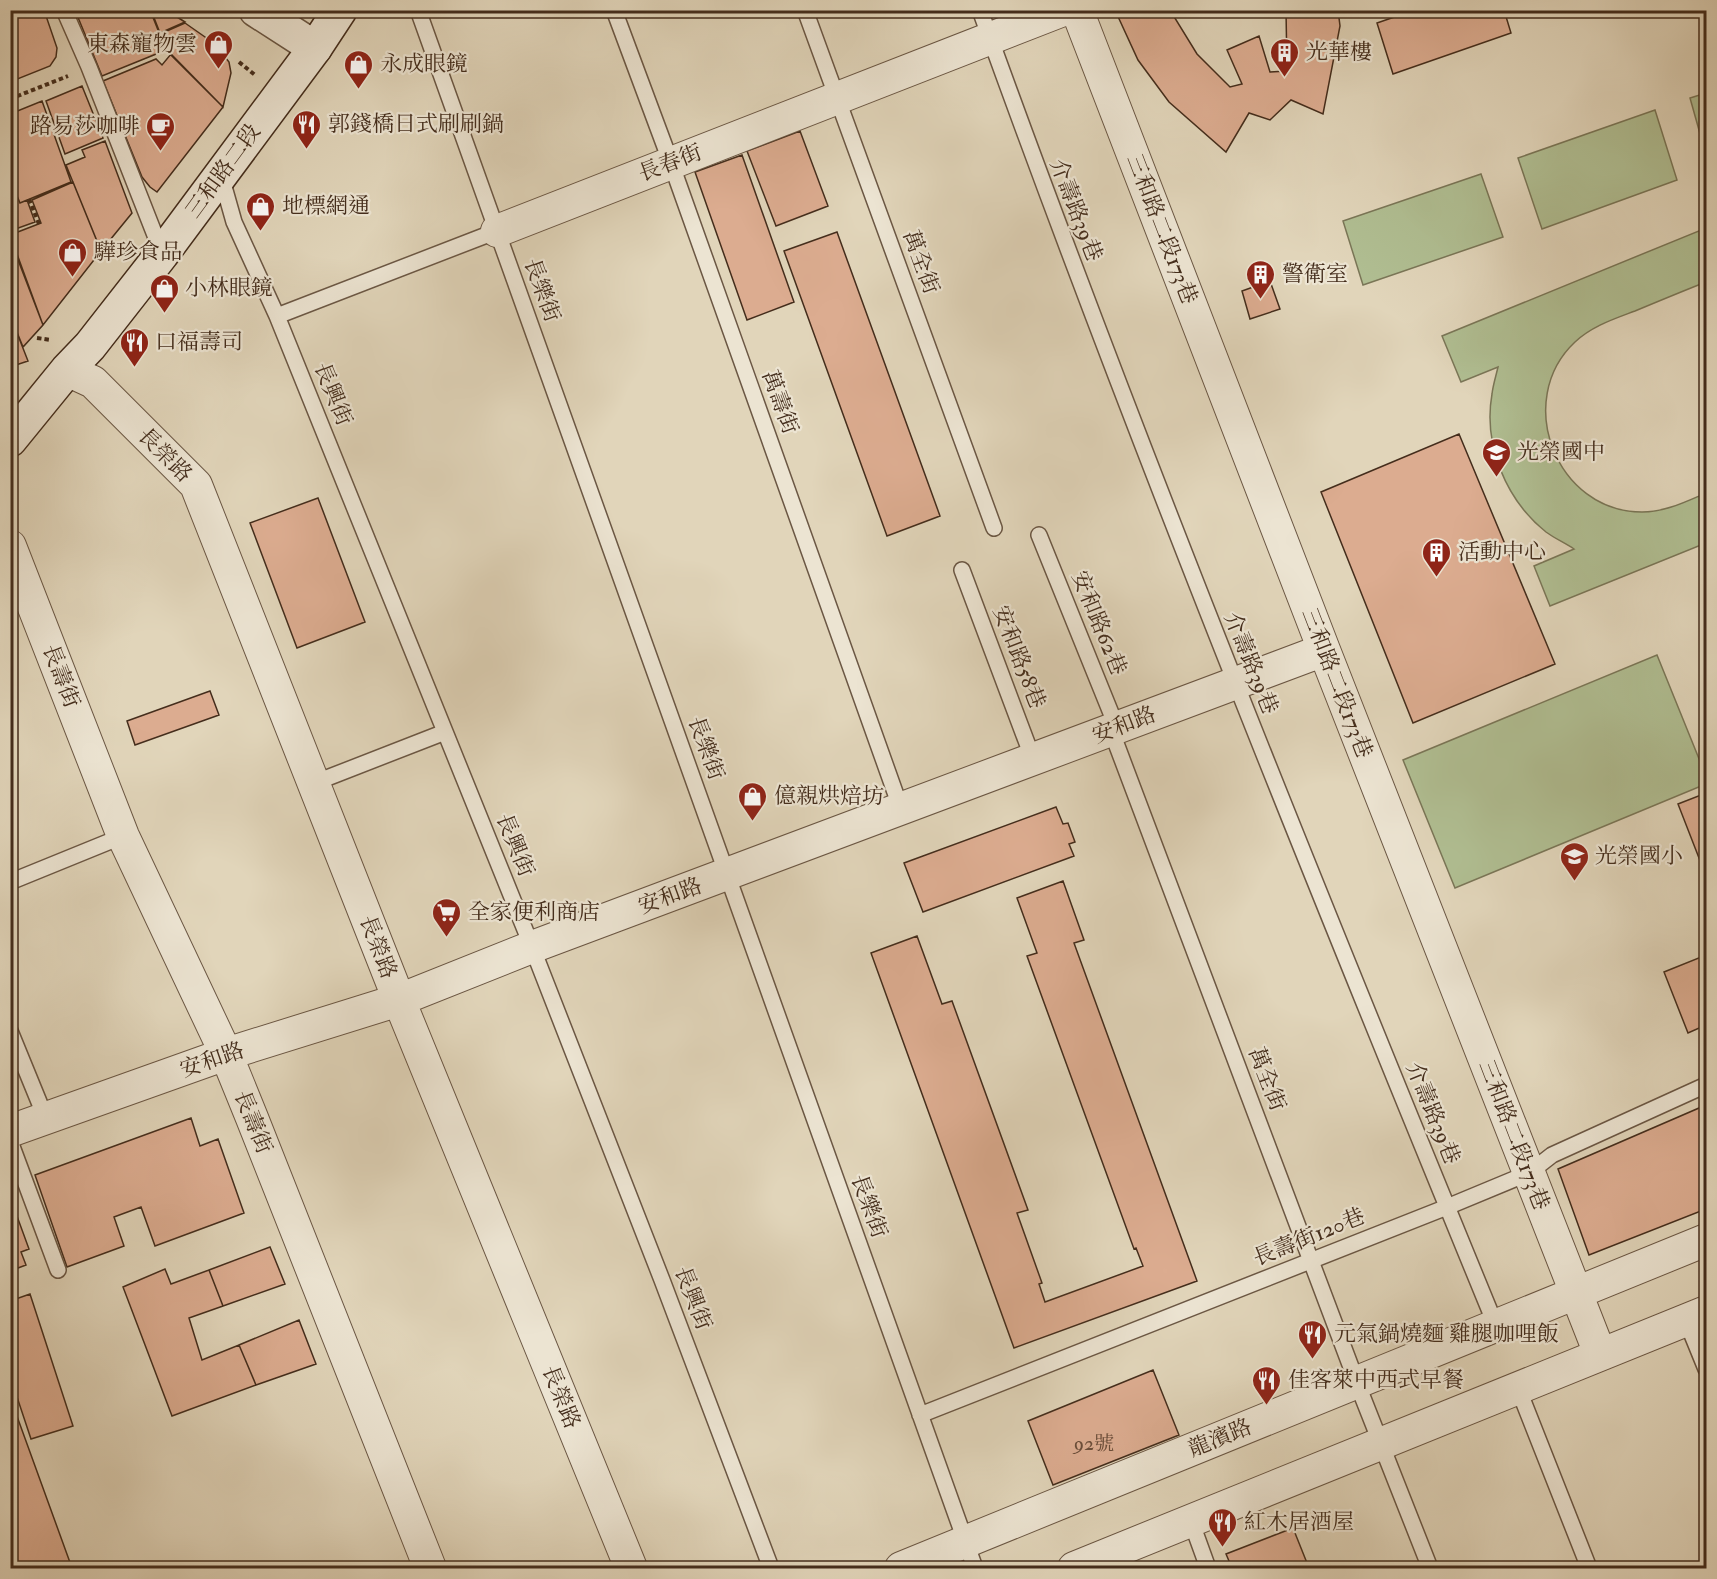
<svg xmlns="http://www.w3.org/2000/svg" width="1717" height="1579" viewBox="0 0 1717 1579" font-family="'IM FELL Double Pica','Noto Serif TC',serif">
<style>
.green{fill:#b0be92;stroke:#7a7657;stroke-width:1.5}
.building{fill:#dcac90;stroke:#442d1c;stroke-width:1.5}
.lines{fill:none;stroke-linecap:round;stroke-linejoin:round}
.service-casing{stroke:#6b5744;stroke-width:18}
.minor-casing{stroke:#6b5744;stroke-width:34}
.tertiary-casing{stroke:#6b5744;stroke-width:36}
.secondary-casing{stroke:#442d1c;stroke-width:36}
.path{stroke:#442d1c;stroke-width:4;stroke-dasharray:4.5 3;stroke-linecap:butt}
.service{stroke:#ece4d2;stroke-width:15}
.minor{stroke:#ece4d2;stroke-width:32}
.tertiary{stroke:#ece4d2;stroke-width:33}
.secondary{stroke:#ece4d2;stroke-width:33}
.labels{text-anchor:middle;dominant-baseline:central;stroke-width:4.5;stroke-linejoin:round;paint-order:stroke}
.number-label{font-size:20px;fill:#6a4d39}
.poi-label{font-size:22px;fill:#442d1c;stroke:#ece4d2;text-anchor:start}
.street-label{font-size:22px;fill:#442d1c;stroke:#ece4d2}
</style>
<rect width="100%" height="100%" fill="#e1d5ba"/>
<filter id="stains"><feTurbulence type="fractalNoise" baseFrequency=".00333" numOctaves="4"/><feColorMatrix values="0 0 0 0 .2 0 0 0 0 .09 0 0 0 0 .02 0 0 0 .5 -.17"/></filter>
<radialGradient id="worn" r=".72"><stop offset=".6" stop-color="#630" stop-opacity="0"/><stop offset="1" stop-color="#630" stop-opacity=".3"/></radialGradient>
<path class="green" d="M1706,93V155L1690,98Z
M1655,110L1677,180L1542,229L1518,158Z
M1481,174L1503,237L1363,285L1343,221Z
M1706,228V282C1683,291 1659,301 1635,311C1614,319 1592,326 1575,342C1513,400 1556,512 1642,512C1665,512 1685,502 1706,493V543L1550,606L1534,566L1574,549C1565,543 1554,538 1546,532C1506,500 1483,445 1492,394C1493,385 1496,376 1498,367L1461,382L1442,336Z
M1657,655L1706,776V784L1455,888L1403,760Z"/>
<path class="building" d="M10,10H44L57,48L56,57L50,66L10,82Z
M75,10H150L166,50L102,76Z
M151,10H166L185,22L160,33Z
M1115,10H1170L1197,54L1230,87L1242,84L1227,50L1259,36L1270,72L1287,71L1286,10H1338L1340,26L1323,114L1291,100L1270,120L1249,113L1226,152L1169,102L1138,60Z
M1405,10H1504L1511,33L1393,74L1377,23L1406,13Z
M185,23L215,44L229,62L231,73L223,107L166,50L160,34Z
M171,54L223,107L157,192L150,187L142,177L103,81L156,59L162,65Z
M82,86L103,138L65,154L46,101Z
M42,101L71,182L20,203L10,179V114Z
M800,131L828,206L776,226L747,151Z
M105,141L132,213L101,251L66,165L85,157L82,150Z
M742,155L794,302L747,320L695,172Z
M10,179L20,203L27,200L35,222L10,231Z
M73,182L101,251L43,325L10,235L41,223L32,200Z
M837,232L940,516L887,536L784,251Z
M10,239L43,325L23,347L10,315Z
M1270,281L1280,309L1250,319L1242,291Z
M10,315L28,361L10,367Z
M1459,434L1555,664L1413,723L1321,492Z
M318,498L365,622L297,648L250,523Z
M210,691L219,715L135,745L127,721Z
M1706,793V876L1678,804Z
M1056,807L1063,824L1068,823L1075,842L1069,844L1074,856L923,912L904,863Z
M1063,881L1084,940L1074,943L1197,1281L1014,1348L871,953L917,936L942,1004L952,1001L1028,1210L1017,1213L1042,1283L1039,1284L1045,1302L1143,1266L1136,1248L1134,1249L1027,956L1037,953L1017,898Z
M1706,955V1025L1688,1033L1664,972Z
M1706,1105V1209L1589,1255L1558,1169Z
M191,1118L200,1146L218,1139L244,1213L155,1246L141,1207L114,1217L124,1246L67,1267L35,1175Z
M10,1197L29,1249L21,1252L26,1265L10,1271Z
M270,1247L285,1284L223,1306L209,1270Z
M165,1269L171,1284L209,1270L223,1306L189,1318L202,1360L239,1345L256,1385L172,1416L123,1287Z
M30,1294L73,1426L31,1439L10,1376V1301Z
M299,1320L316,1364L256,1385L239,1345Z
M1153,1370L1179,1435L1053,1485L1028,1421Z
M10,1397L72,1568H10Z
M1293,1528L1309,1568H1232L1226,1554Z"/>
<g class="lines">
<defs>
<path id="service" d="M64,10L89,67L162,253
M418,10L975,1568
M614,10L671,163L901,809
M805,10L994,528
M980,10C1140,454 1317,890 1496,1326
M221,176L234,222L277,316L532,947L662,1280L771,1568
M277,316L497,231
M1039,535L1117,728
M962,570L1033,759
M1111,730L1357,1383L1430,1568
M314,783L445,732
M10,882L123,836
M10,1031L46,1119
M10,1141L58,1270
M1686,1320L1706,1369
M1518,1388L1589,1568
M920,1415L1447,1207L1529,1173L1552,1155L1706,1085
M1191,1521L1208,1568"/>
<path id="minor" d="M1077,10L1324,650L1600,1354
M497,231L1063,10
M67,370L93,382L196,485L399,1000L631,1568
M10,546L123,836L226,1054L252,1118L430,1568
M10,1131L226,1054L399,1000L532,947L1324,650
M901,1568L1706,1240
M1074,1568L1706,1312"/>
<path id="tertiary" d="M256,10L315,48"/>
<path id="secondary" d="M10,440L67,370L90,346L162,254L315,48L340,10"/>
</defs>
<use href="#service" class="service-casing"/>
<use href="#minor" class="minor-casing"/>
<use href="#tertiary" class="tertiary-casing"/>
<use href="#secondary" class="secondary-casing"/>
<path class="path" d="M239,62L255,75
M10,99L68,76
M307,113L314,118
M29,199L39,224
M37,338L51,340"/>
<use href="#service" class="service"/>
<use href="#minor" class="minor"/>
<use href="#tertiary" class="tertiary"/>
<use href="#secondary" class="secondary"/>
</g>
<defs>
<symbol id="shop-pin" viewBox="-11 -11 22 30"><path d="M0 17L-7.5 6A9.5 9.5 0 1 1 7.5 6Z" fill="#8f2418" stroke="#ece4d2"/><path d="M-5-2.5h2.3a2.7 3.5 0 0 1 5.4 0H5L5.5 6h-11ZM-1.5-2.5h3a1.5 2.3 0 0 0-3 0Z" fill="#fff"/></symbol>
<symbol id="building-pin" viewBox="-11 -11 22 30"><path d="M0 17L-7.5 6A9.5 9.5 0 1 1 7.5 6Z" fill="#8f2418" stroke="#ece4d2"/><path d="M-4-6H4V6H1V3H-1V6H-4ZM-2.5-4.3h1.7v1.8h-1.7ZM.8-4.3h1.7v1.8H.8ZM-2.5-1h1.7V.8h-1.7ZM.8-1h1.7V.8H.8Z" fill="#fff"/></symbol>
<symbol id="restaurant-pin" viewBox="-11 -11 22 30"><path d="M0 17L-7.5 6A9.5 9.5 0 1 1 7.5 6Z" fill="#8f2418" stroke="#ece4d2"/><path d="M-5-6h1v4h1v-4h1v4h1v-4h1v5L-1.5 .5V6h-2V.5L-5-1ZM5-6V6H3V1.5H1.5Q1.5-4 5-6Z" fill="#fff"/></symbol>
<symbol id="cafe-pin" viewBox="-11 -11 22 30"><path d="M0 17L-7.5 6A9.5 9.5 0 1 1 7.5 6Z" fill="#8f2418" stroke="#ece4d2"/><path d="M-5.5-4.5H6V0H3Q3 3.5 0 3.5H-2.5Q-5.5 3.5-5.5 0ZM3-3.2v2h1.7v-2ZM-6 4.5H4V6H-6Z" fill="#fff"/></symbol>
<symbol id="school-pin" viewBox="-11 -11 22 30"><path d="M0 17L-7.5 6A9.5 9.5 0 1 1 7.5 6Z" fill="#8f2418" stroke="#ece4d2"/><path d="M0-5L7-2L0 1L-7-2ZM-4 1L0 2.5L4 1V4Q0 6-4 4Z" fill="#fff"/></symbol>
<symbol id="supermarket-pin" viewBox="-11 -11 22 30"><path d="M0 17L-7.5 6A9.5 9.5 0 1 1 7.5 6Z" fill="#8f2418" stroke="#ece4d2"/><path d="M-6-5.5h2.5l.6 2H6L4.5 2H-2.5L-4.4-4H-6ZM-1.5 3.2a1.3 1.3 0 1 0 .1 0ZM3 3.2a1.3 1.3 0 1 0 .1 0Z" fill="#fff"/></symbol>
</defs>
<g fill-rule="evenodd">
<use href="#shop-pin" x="202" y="28" width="33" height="45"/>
<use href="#building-pin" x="1268" y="36" width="33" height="45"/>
<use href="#shop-pin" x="342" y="48" width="33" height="45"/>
<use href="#restaurant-pin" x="290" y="108" width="33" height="45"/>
<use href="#cafe-pin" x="144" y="110" width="33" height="45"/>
<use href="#shop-pin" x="244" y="190" width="33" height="45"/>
<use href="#shop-pin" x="56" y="236" width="33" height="45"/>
<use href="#building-pin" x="1244" y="258" width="33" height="45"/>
<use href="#shop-pin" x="148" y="272" width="33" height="45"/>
<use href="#restaurant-pin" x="118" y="326" width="33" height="45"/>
<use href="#school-pin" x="1480" y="436" width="33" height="45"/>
<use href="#building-pin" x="1420" y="536" width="33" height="45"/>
<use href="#shop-pin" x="736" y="780" width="33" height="45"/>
<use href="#school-pin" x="1558" y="840" width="33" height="45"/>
<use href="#supermarket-pin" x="430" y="896" width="33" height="45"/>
<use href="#restaurant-pin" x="1296" y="1318" width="33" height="45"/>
<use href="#restaurant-pin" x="1250" y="1364" width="33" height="45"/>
<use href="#restaurant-pin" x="1206" y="1506" width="33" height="45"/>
</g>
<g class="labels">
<g class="number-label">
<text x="1094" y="1443">92號</text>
</g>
<g class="poi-label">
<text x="197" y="44" text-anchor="end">東森寵物雲</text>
<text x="1306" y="52">光華樓</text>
<text x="380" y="64">永成眼鏡</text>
<text x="328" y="124">郭錢橋日式刷刷鍋</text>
<text x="140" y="126" text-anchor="end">路易莎咖啡</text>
<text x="282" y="206">地標網通</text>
<text x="94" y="252">驊珍食品</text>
<text x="1282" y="274">警衛室</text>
<text x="185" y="288">小林眼鏡</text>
<text x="155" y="342">口福壽司</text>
<text x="1517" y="452">光榮國中</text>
<text x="1458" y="552">活動中心</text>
<text x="774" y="796">億親烘焙坊</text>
<text x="1595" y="856">光榮國小</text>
<text x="468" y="912">全家便利商店</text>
<text x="1334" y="1334">元氣鍋燒麵 雞腿咖哩飯</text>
<text x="1288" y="1380">佳客萊中西式早餐</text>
<text x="1244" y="1522">紅木居酒屋</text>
</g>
<g class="street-label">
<text transform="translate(670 163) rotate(-21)">長春街</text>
<text transform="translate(223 171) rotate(-54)">三和路二段</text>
<text transform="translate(1076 210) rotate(69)">介壽路39巷</text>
<text transform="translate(1162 229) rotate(69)">三和路二段173巷</text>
<text transform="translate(921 262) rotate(70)">萬全街</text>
<text transform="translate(542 290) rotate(70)">長樂街</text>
<text transform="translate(333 394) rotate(68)">長興街</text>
<text transform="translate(780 402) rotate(70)">萬壽街</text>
<text transform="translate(165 455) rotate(45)">長榮路</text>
<text transform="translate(1099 623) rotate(68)">安和路62巷</text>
<text transform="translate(1019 657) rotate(69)">安和路58巷</text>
<text transform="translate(1251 663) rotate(68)">介壽路39巷</text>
<text transform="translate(61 676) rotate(69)">長壽街</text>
<text transform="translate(1337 683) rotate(69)">三和路二段173巷</text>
<text transform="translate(1124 725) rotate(-21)">安和路</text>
<text transform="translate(706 748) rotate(70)">長樂街</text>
<text transform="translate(515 845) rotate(68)">長興街</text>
<text transform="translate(670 896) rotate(-20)">安和路</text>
<text transform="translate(378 947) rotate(69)">長榮路</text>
<text transform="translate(212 1060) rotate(-19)">安和路</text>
<text transform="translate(1267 1079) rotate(69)">萬全街</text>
<text transform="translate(1433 1113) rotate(68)">介壽路39巷</text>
<text transform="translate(253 1122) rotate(68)">長壽街</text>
<text transform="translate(1514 1135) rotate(69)">三和路二段173巷</text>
<text transform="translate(869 1206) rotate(70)">長樂街</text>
<text transform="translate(1309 1237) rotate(-22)">長壽街120巷</text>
<text transform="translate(693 1298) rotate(69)">長興街</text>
<text transform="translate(561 1397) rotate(68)">長榮路</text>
<text transform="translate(1220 1438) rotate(-22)">龍濱路</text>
</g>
</g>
<rect width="1717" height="1579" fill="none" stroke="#e1d5ba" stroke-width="36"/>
<rect x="12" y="12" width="1693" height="1555" fill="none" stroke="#442d1c" stroke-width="3"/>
<rect x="18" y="18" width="1681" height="1543" fill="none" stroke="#442d1c" stroke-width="1.5"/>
<rect width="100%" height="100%" filter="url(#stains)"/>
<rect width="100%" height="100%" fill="url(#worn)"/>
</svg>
